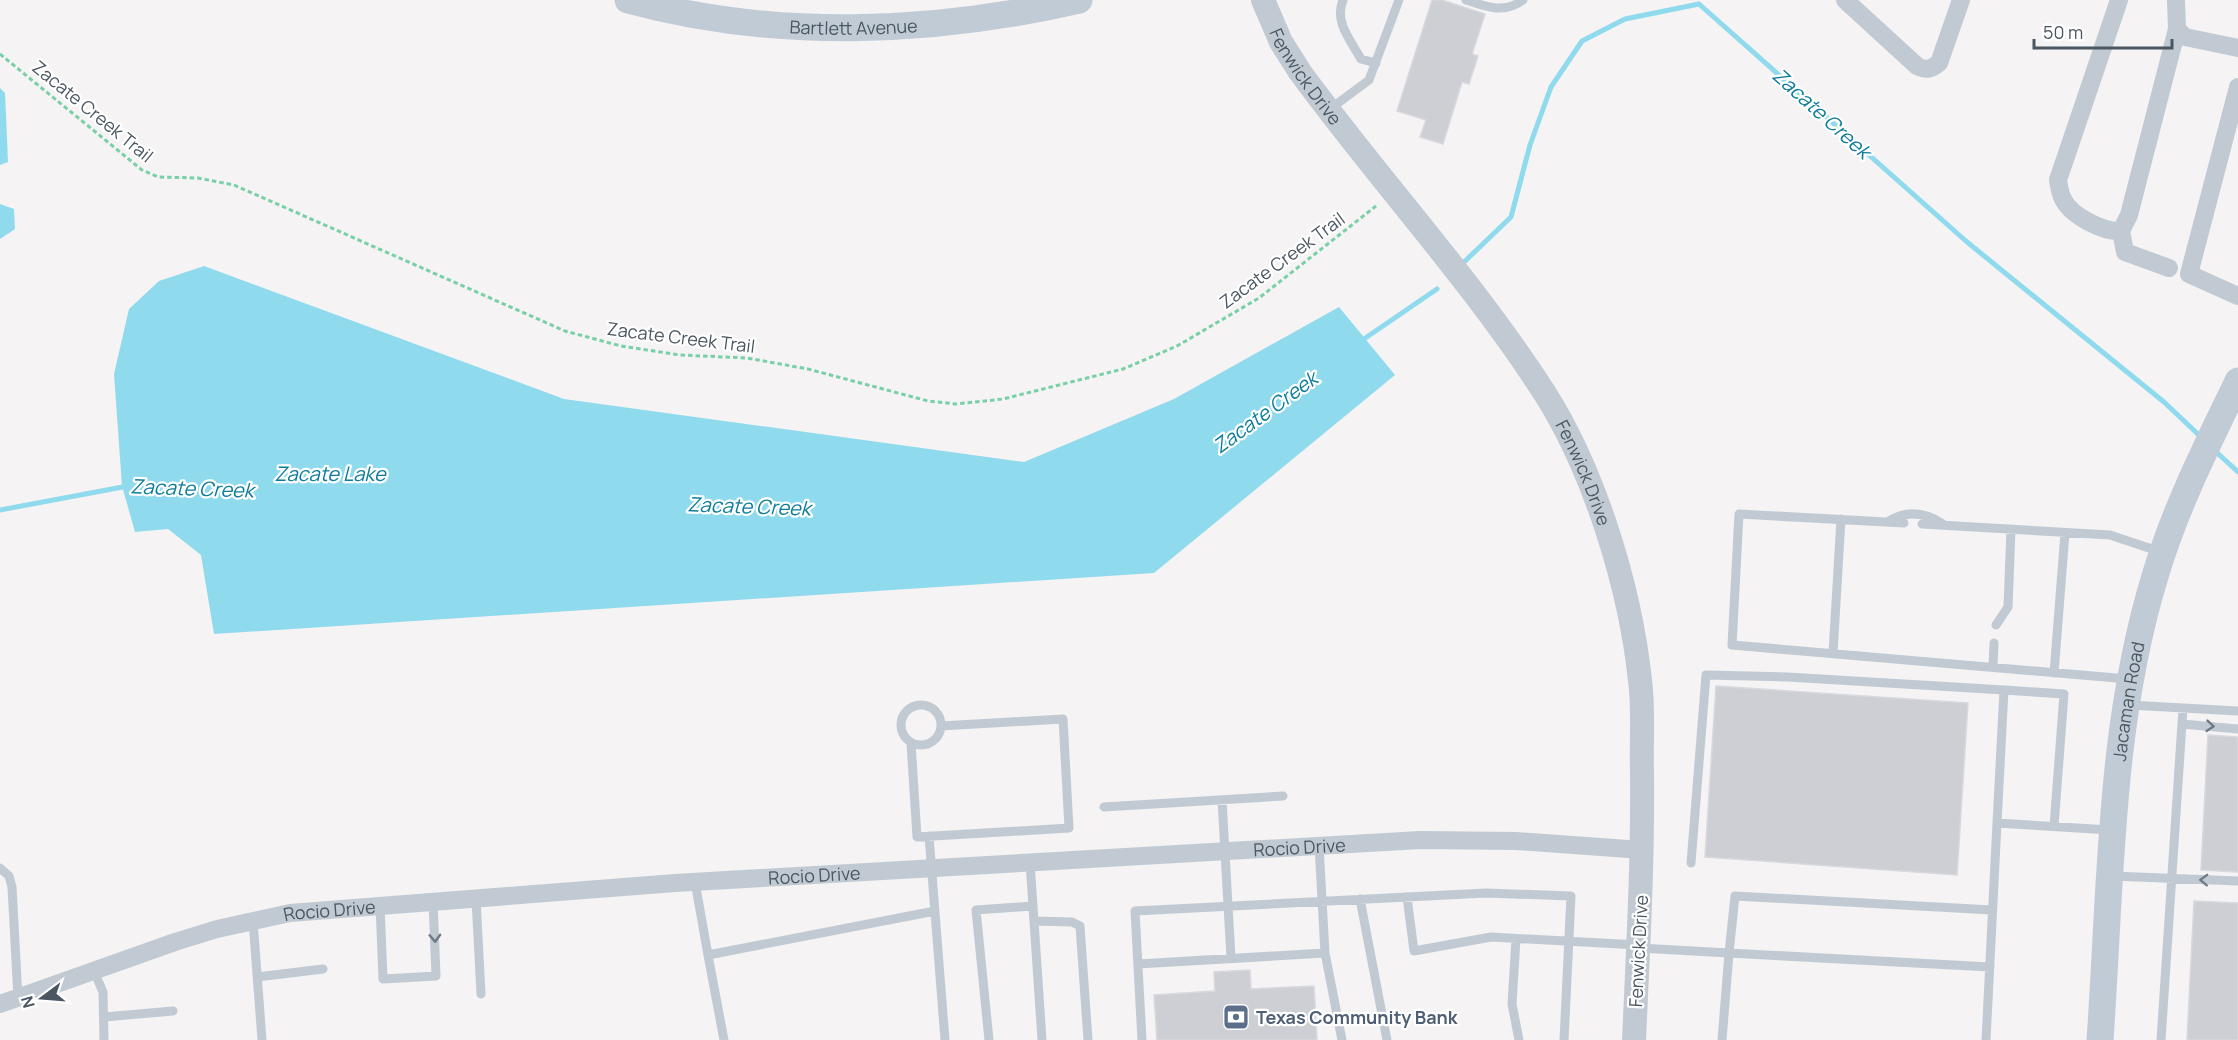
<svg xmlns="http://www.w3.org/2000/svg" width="2238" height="1040" viewBox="0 0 2238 1040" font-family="Manrope,sans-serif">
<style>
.water{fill:#90daee}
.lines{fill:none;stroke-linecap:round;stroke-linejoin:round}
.stream{stroke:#90daee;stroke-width:5}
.building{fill:#cdcfd5;stroke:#d7d9de;stroke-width:1.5}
.path{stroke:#7ad0a6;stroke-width:3;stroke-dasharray:4.5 3;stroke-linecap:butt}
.service{stroke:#c1cad2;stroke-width:9}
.minor{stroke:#c1cad2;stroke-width:18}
.tertiary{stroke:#c1cad2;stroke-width:24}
.secondary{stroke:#c1cbd6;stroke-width:27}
.oneway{stroke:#6e7983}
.labels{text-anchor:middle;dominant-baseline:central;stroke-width:4.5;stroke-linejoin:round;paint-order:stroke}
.street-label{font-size:18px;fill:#4a5661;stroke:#fff}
.service-label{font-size:18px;font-weight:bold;fill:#4e5e75;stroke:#fff;text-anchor:start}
.water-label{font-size:20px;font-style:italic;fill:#0c7c9b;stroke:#fff}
</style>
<rect width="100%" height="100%" fill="#f5f3f3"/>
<path class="water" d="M0,88L5,93L8,162L0,165Z
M0,204L14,209L15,229L0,239Z
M204,266L564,399L1024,462L1174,399L1339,307L1395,375L1154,573L214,634L201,555L168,529L135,532L122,486L114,374L129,309L159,281Z"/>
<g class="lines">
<path class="stream" d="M1461,265L1511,217L1530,145L1551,87L1582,41L1625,19L1699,4L1967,242L2164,402L2201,437
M1361,341L1437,289
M2214,450L2238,472
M0,510L128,486"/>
</g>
<path class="building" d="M1432,0H1442L1485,14L1472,54L1478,56L1469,84L1462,82L1443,144L1420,137L1426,120L1397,111Z
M1716,686L1968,703L1957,875L1705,857Z
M2208,735L2238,737V872L2201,870Z
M2194,901L2238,903V1040H2187Z
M1250,970L1251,989L1314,986L1317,1040H1157L1154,995L1215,991L1214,972Z"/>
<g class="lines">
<path class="path" d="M0,54L142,170L158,177L198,178L234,185L565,331L621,346L680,355L747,358L808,369L928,401L956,404L1003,399L1123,369L1177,346L1259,298L1376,206"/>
<path class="service" d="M1343,0C1334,22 1350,39 1361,59L1376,63
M1466,0C1486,7 1505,14 1523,0
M1330,109L1369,80L1399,0
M1887,522C1906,510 1925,512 1943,524
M1904,523L1739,514L1732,645L2128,679
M1922,524L2110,535L2161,552
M1996,625L2008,607L2011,529
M1833,653L1841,519
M1993,667L1994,643
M2054,673L2065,533
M2004,690L2064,694L2054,826
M2129,705L2238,711
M901 725a20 20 0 1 1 40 0a20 20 0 1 1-40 0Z
M2182,724L2238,729
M911,743L917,837L1069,828L1063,719L941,726
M1222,800L1231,958
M1104,807L1283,796
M929,836L945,1040
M1319,846L1325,953L1342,1040
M1030,862L1042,1040
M1691,863L1706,675L1788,677L2004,690L1997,823L2110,830
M0,868L9,876L12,887L18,998
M2112,876L2238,881
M695,882L708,955
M1407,897L1414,951L1491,937L1638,945
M476,899L481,994
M1360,899L1387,1040
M380,905L383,979L436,976L433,901
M253,921L262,1040
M1034,921L1072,922L1080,926L1088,1040
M1516,939L1512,1004L1519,1040
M1639,948L1729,953L1735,896L1992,910
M1138,964L1325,953
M94,971L103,992L104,1040
M257,977L323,969
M104,1017L173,1011
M724,1040L708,955L935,911
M989,1040L976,910L1033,906
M1142,1040L1135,911L1486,893L1571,896L1564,1040
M1722,1040L1729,953L1990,967
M1986,1040L1997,823
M2161,1040L2183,708"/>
<g class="minor">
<path d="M1845,0L1917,66C1927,71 1931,69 1939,63L1961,0"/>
<path d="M2119,0L2058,180C2059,186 2060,194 2063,199C2071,216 2103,232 2121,231L2129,215L2177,29L2176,0"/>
<path d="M2177,29L2185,37L2238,48"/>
<path d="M2238,87L2189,274L2238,296"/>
<path d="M2121,231L2125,252L2169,268"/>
<path id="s1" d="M0,1004L175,942L217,929L290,913L675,883L1420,840L1516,841L1642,850"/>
</g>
<path class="tertiary" id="s2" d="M1263,0L1281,42L1300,72C1379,180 1471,279 1544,392C1595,472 1630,587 1640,680C1644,710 1641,742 1642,772C1643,861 1638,950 1634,1040"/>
<g class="secondary">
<path id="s3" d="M628,0C775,40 932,34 1079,0"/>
<path id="s4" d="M2100,1040C2111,884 2109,724 2156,573C2176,506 2208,444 2238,381"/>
</g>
</g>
<defs><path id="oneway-chevron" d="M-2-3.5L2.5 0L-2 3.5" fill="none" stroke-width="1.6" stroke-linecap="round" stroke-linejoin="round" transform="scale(1.5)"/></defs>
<g class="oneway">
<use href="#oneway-chevron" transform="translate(2210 726) rotate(5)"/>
<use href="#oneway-chevron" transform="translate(2204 880) rotate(-178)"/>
<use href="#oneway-chevron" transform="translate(435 938) rotate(88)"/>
</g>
<defs>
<symbol id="bank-square" viewBox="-11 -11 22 22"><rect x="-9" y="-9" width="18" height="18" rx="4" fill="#5c6f8a" stroke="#fff"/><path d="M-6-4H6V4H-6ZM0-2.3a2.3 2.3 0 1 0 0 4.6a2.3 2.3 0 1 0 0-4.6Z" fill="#fff"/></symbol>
</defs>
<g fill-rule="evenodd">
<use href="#bank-square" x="1221" y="1002" width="30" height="30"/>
</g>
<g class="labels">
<g class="street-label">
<text stroke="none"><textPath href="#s3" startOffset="228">Bartlett Avenue</textPath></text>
<text stroke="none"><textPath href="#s2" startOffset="88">Fenwick Drive</textPath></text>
<text transform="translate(93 111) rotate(39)">Zacate Creek Trail</text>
<text transform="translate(1282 260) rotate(-36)">Zacate Creek Trail</text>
<text transform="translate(681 337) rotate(7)">Zacate Creek Trail</text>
<text stroke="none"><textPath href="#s2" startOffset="574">Fenwick Drive</textPath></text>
<text stroke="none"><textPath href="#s4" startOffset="340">Jacaman Road</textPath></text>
<text stroke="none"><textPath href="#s1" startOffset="1316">Rocio Drive</textPath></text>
<text stroke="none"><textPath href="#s1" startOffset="830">Rocio Drive</textPath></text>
<text stroke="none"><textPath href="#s1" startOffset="344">Rocio Drive</textPath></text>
<text transform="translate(1638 951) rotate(-87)">Fenwick Drive</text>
</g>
<g class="service-label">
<text x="1256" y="1017">Texas Community Bank</text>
</g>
<g class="water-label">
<text transform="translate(1822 113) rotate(42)">Zacate Creek</text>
<text transform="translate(1265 412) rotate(-36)">Zacate Creek</text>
<text x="330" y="473">Zacate Lake</text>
<text transform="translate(192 488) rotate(2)">Zacate Creek</text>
<text transform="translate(749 506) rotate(2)">Zacate Creek</text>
</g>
</g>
<g transform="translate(42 998) rotate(254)" stroke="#ffffff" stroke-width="4.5" paint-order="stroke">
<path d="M0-4.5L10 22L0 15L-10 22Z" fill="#4a5661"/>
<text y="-9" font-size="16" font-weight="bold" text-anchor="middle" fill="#4a5661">N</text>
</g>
<path d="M2034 39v9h138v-9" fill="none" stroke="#4a5661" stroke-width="3"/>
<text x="2043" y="39" font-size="18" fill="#4a5661" stroke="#ffffff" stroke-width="4.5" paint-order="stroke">50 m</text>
</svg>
